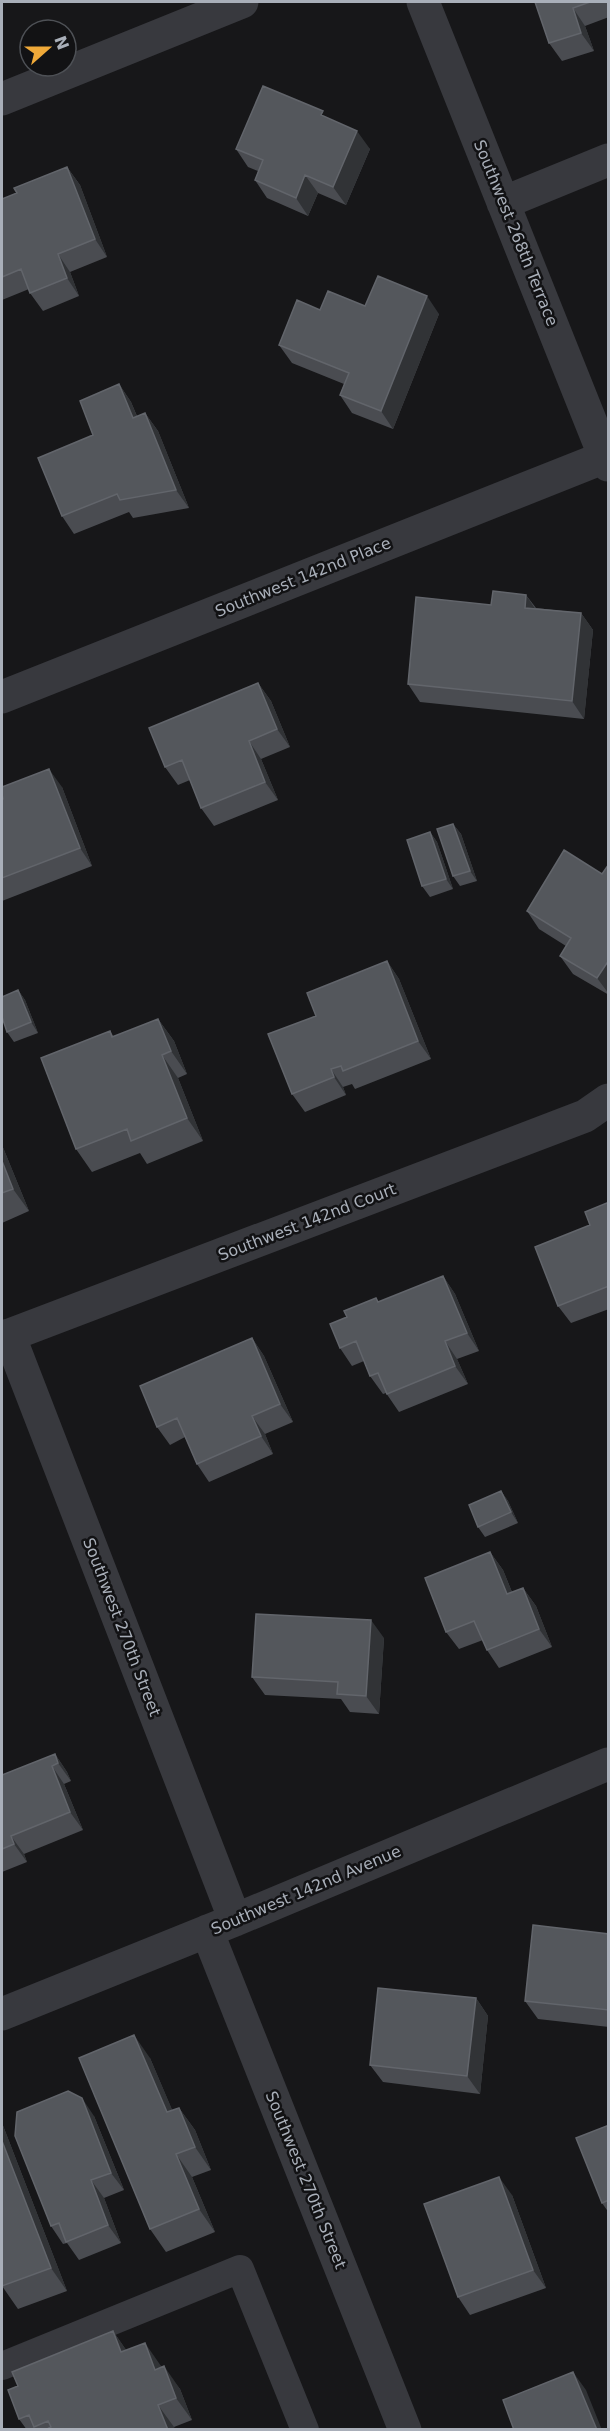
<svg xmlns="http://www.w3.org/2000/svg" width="610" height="2431" viewBox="0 0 610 2431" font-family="'DejaVu Sans',sans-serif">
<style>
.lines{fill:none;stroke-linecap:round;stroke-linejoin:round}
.lane{stroke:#38393e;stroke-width:28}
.street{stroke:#38393e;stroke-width:33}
.wall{fill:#4a4c51}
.shaded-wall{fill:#313336}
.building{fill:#54575c;stroke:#62656b;stroke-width:1.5}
.labels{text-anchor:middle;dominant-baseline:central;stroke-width:5;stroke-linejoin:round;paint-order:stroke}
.street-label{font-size:16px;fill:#a9afb9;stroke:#121214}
</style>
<rect width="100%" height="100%" fill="#171719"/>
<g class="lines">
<path class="lane" d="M2,2366L240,2269L305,2430"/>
<path class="street" d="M423,2L608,465
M2,99L242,2
M503,203L608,160
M2,697L605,457
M9,1335L235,1920
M2,1338L585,1116L608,1100
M207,1931L405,2430
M2,2014L235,1920L608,1764"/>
</g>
<path class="wall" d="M535,2H609V17L585,26L594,51L562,61L549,43Z
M328,118L370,149L346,205L318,193L308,216L267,198L255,180L258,171L248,167L236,149Z
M67,167L80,185L107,257L70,272L79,296L43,311L30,293L29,289L2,300V199L17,193Z
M365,306L439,314L393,429L352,413L340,395L344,384L292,363L279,345L320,310Z
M119,384L131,402L137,416L145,413L158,431L189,508L133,518L129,512L74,534L62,516L93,435Z
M526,595L536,608L581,613L593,630L584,719L420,702L408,684Z
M258,683L271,701L290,747L261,759L278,800L214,826L201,808L190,780L178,785L165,767Z
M62,787L92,866L2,901V800Z
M453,824L461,834L477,881L460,886L453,876Z
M430,832L437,842L453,889L430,897L422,886Z
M609,864V995L573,974L560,956L566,946L539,929L527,911L602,874Z
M387,961L399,979L431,1059L355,1089L352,1084L343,1087L346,1095L305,1112L292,1094L316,1016Z
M18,990L25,1000L38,1033L14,1042L7,1032Z
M158,1019L174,1041L187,1074L178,1078L203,1141L147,1164L140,1153L92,1172L76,1149L110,1031L114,1037Z
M2,1145L29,1211L2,1223Z
M609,1202V1309L571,1323L558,1306L590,1225Z
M443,1276L455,1294L479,1351L457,1359L468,1384L399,1412L386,1393L383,1394L370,1376L364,1361L352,1366L340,1348L379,1302Z
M252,1338L264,1356L293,1422L265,1434L273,1454L209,1482L197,1464L185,1437L170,1445L157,1427Z
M501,1491L508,1501L518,1523L485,1537L478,1527Z
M490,1552L503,1570L512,1592L523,1588L536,1606L552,1647L499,1668L487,1650L483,1640L459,1649L446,1632Z
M384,1638L379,1714L350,1712L341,1699L265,1695L252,1677Z
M55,1754L67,1772L71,1781L64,1784L83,1830L24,1854L27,1862L2,1872V1775Z
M609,1934V2027L538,2019L525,2001Z
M476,1998L488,2016L480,2094L383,2082L370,2065Z
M150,2058L172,2110L179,2108L195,2130L211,2170L192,2177L215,2232L166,2252L150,2229Z
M94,2116L124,2190L104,2198L121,2243L79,2260L67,2243L63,2244L51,2226Z
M2,2123L67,2291L18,2309L2,2286Z
M609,2125V2213L602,2203Z
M512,2195L546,2288L470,2315L458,2297Z
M113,2331L126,2350L161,2366L180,2389L192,2420L174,2427L175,2430H27L19,2419L18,2386Z"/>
<path class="shaded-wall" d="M573,8L585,26L594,51L581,33Z
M357,131L370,149L346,205L333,187Z
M67,167L80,185L107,257L95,239Z
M305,175L318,193L308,216L296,198Z
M58,254L70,272L79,296L67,278Z
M427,296L439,314L393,429L381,411Z
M119,384L131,402L145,436L133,418Z
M145,413L158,431L189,508L176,490Z
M526,595L538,613L525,608Z
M581,613L593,630L584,719L572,701Z
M258,683L271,701L290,747L277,729Z
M249,741L261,759L278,800L265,782Z
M49,769L62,787L92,866L80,848Z
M453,824L461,834L477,881L470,871Z
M430,832L437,842L453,889L446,879Z
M609,960V994L597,978Z
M387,961L399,979L431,1059L418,1041Z
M18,990L25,1000L38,1033L31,1022Z
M158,1019L174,1041L187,1074L171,1051Z
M162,1055L178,1078L203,1141L187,1118Z
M331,1069L343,1087L346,1095L334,1077Z
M2,1145L29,1211L13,1189L2,1161Z
M443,1276L455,1294L479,1351L467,1333Z
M252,1338L264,1356L293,1422L280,1404Z
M445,1341L457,1359L468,1384L455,1366Z
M252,1416L265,1434L273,1454L261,1436Z
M501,1491L508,1501L518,1523L511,1512Z
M490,1552L503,1570L520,1612L507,1594Z
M523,1588L536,1606L552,1647L539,1629Z
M371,1620L384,1638L379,1714L366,1696Z
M55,1754L67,1772L71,1781L58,1763Z
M52,1766L64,1784L83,1830L70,1812Z
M11,1836L24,1854L27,1862L14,1844Z
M476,1998L488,2016L480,2094L467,2076Z
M134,2035L150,2058L183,2135L167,2112Z
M82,2098L94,2116L124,2190L111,2173Z
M179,2108L195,2130L211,2170L195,2147Z
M2,2123L67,2291L51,2268L2,2141Z
M176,2154L192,2177L215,2232L199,2209Z
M499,2177L512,2195L546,2288L533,2270Z
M91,2180L104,2198L121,2243L108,2225Z
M113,2331L129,2354L121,2352Z
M145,2343L161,2366L171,2393L155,2370Z
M164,2366L180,2389L192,2420L176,2398Z
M573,2372L586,2390L602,2430H597Z
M158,2405L174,2427L175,2430H168Z"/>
<path class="building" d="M535,2H590L573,8L581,33L549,43Z
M263,86L323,111L321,115L357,131L333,187L305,175L296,198L255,180L263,160L236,149Z
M67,167L95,239L58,254L67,278L30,293L21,269L2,277V199L17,193L14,188Z
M378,276L427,296L381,411L340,395L349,373L279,345L297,300L320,310L328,291L365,306Z
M119,384L133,418L145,413L176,490L120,500L117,494L62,516L38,458L93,435L80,401Z
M493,591L526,595L525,608L581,613L572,701L408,684L416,597L491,605Z
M258,683L277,729L249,741L265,782L201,808L182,760L165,767L149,728Z
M49,769L80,848L2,878V800L3,799L2,794V787Z
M453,824L470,871L453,876L437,829Z
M430,832L446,879L422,886L407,840Z
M564,850L602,874L609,864V960L597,978L560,956L571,938L527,911Z
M387,961L418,1041L343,1071L341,1066L331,1069L334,1077L292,1094L268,1034L316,1016L307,993Z
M18,990L31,1022L7,1032L2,1017V997Z
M158,1019L171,1051L162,1055L187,1118L131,1141L127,1129L76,1149L41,1058L110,1031L112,1037Z
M2,1161L13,1189L2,1193Z
M609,1202V1286L558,1306L535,1247L590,1225L585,1212Z
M443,1276L467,1333L445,1341L455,1366L387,1394L378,1373L370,1376L356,1341L340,1348L330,1324L347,1317L344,1311L376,1298L378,1302Z
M252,1338L280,1404L252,1416L261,1436L197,1464L177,1418L157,1427L140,1386Z
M501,1491L511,1512L478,1527L469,1505Z
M490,1552L507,1594L523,1588L539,1629L487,1650L474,1621L446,1632L425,1578Z
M256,1614L371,1620L366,1696L337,1694L338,1682L252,1677Z
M55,1754L58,1763L52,1766L70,1812L11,1836L14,1844L2,1849V1775Z
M533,1925L609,1934V2010L525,2001Z
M378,1988L476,1998L467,2076L370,2065Z
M134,2035L167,2112L179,2108L195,2147L176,2154L199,2209L150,2229L79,2058Z
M68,2091L82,2098L111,2173L91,2180L108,2225L66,2242L59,2223L51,2226L15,2136L17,2112Z
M609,2125V2200L602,2203L576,2138Z
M2,2141L51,2268L2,2286Z
M499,2177L533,2270L458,2297L424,2204Z
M113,2331L121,2352L145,2343L155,2370L164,2366L176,2398L158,2405L168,2430H45L51,2427L48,2421L34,2427L29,2415L19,2419L8,2390L18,2386L12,2372Z
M573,2372L597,2430H514L503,2400Z"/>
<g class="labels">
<g class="street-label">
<text transform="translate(516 233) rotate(68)">Southwest 268th Terrace</text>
<text transform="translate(303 577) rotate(-22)">Southwest 142nd Place</text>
<text transform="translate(307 1222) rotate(-21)">Southwest 142nd Court</text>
<text transform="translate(122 1627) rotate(69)">Southwest 270th Street</text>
<text transform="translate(306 1890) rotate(-23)">Southwest 142nd Avenue</text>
<text transform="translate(306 2180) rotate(68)">Southwest 270th Street</text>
</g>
</g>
<rect width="610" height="2431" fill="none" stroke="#a9afb9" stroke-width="6"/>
<g transform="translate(48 48) rotate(69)"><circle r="28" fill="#121214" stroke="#4e5156" stroke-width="1.5"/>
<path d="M0-4.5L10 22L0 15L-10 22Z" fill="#efa939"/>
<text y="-9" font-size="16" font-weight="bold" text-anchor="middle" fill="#a9afb9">N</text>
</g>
</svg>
